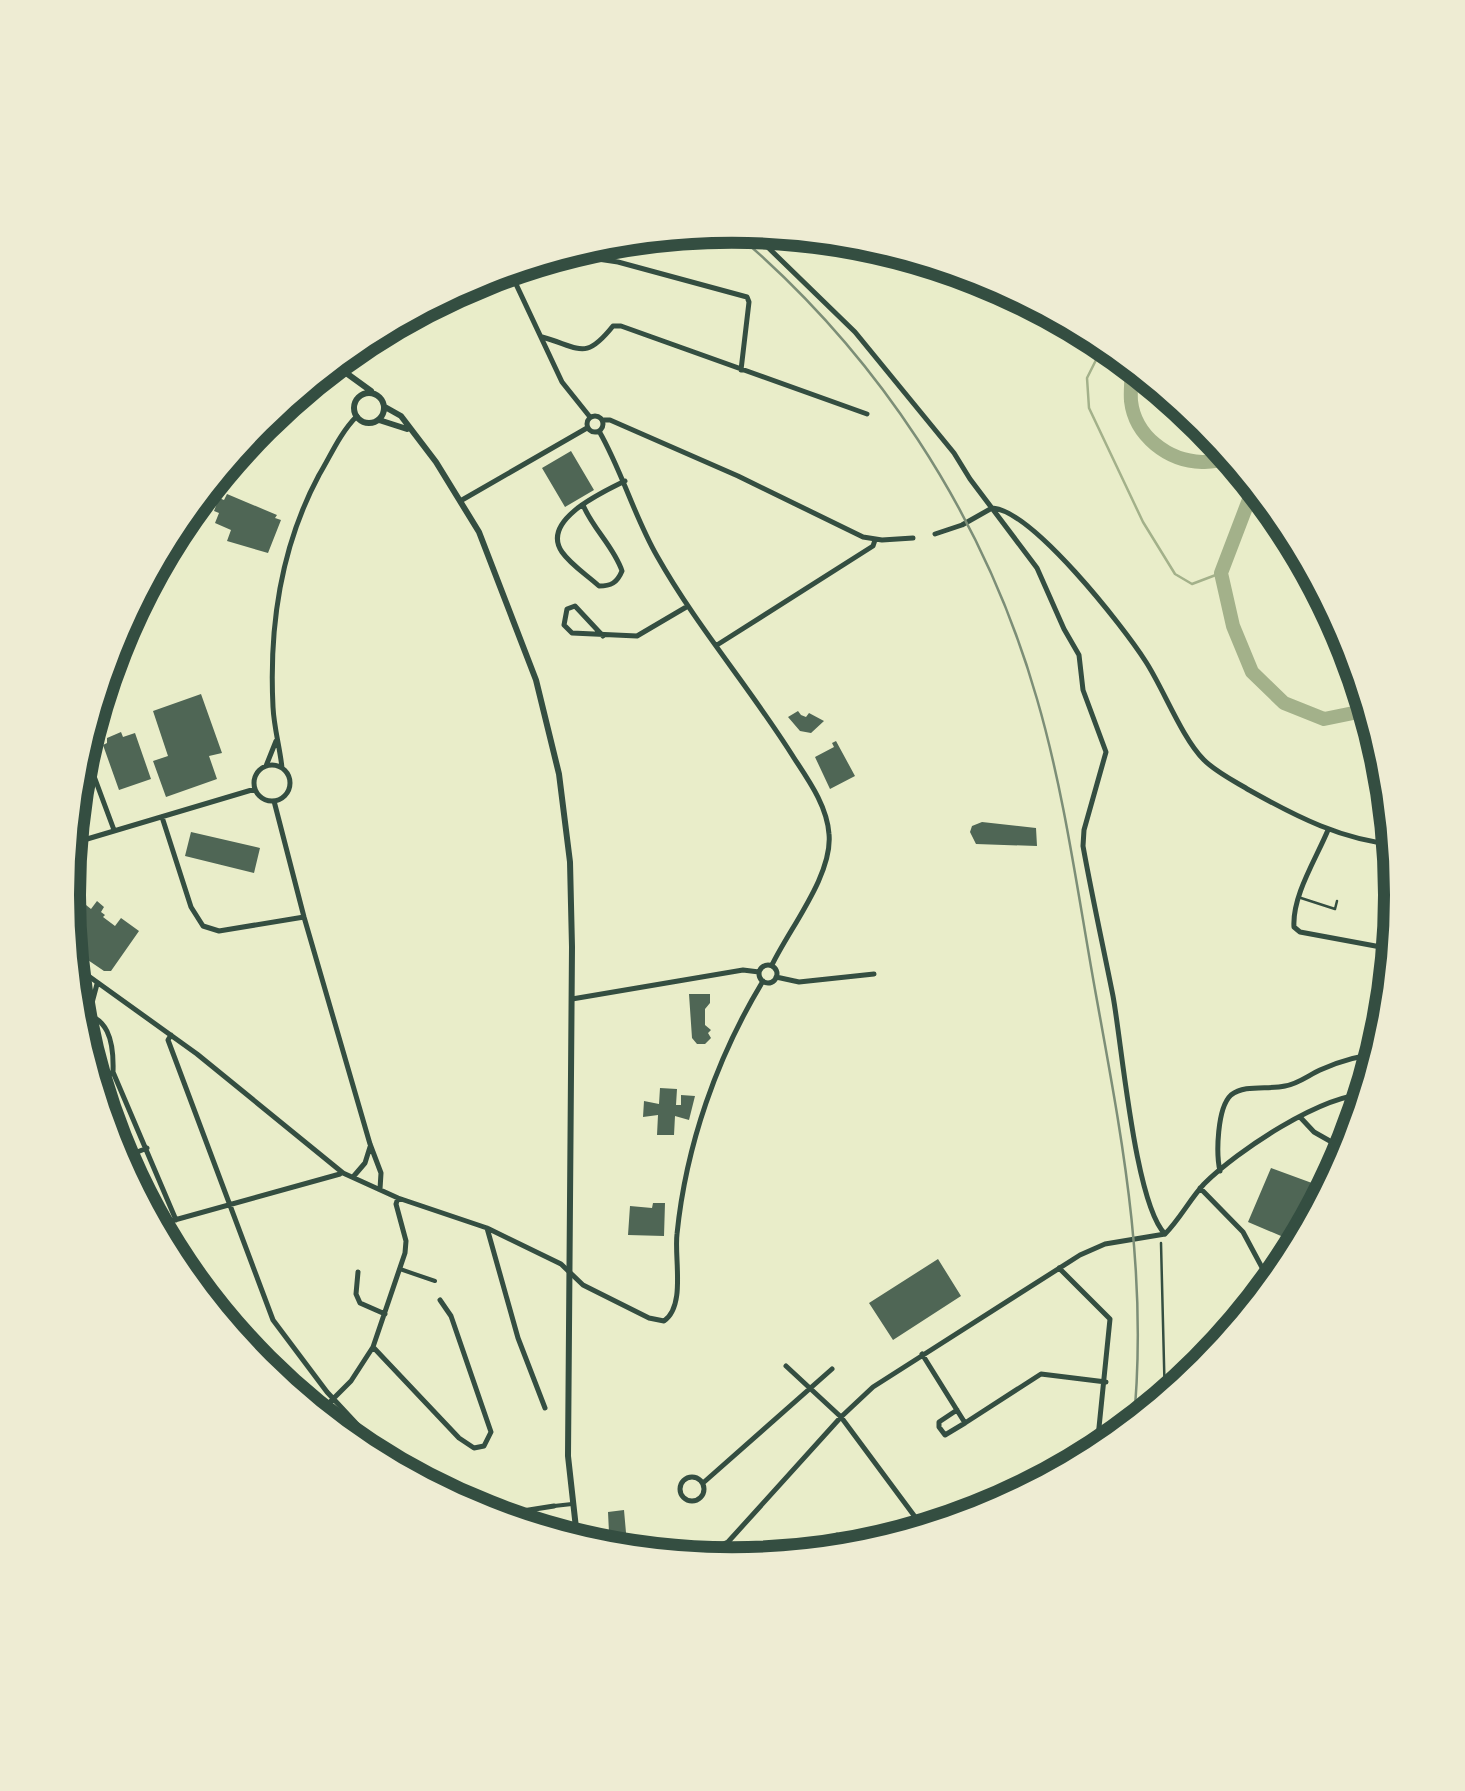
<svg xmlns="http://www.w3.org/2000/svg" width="1465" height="1791" viewBox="0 0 1465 1791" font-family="Rubik,sans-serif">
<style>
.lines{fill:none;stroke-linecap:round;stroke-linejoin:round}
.stream{stroke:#a3b18a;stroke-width:2.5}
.river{stroke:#a3b18a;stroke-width:14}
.building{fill:#4f6655}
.path{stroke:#344e41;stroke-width:2.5}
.service{stroke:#344e41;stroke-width:2.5}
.pedestrian{stroke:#344e41;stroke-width:4}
.minor{stroke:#344e41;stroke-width:5}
.tertiary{stroke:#344e41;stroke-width:6}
.rail{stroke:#7c8e77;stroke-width:2.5}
.rim{fill:none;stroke:#344e41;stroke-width:12}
</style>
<rect width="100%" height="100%" fill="#e9edc9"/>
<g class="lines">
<path class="stream" d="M1085,330L1097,358L1087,378L1089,408L1143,522L1175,574L1192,584L1221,573"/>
<path class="river" d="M1084,328L1090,331
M1133,361C1132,374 1130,388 1131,401C1135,436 1168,461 1202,462C1217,462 1227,457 1241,464
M1249,473L1250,497L1221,573L1233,626L1252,672L1284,703L1324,719L1373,709"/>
</g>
<path class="building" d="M571,451L594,490L565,507L542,468Z
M227,494L277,515L275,518L281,520L268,553L227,541L231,530L215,523L219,513L214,511L219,498L224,500Z
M201,694L222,753L209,756L217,779L166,797L153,761L168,756L153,711Z
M798,711L801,715L806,717L809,713L824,721L811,733L800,731L788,717Z
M121,732L123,737L135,733L151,779L119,790L103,745L107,743V738Z
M836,741L855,776L830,789L815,757L834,747L832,743Z
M982,822L1036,828L1037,846L976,844L970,832L972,826Z
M191,832L260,848L254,873L185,856Z
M97,901L104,907L101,912L105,915L103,917L115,926L121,918L139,931L111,971H104L82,956V947L66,936L86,905L91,909Z
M689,994H710V1003L705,1009V1025L711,1030L708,1033L711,1038L705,1044H697L692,1038Z
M660,1088L677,1089L676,1105H681V1095L695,1096L689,1120L675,1116L674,1135H657L658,1115L643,1117L644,1101L659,1104Z
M1271,1168L1331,1190L1302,1245L1248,1222Z
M653,1203H665L664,1236L628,1235L630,1206L652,1208Z
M938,1259L961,1296L893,1340L869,1303Z
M624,1510L627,1544L631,1542L637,1548L648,1543L654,1558L610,1553L608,1512Z"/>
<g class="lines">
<path class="path" d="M1161,1243L1165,1403"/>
<path class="service" d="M1301,898L1335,909L1337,901"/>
<path class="pedestrian" d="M400,1269L435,1281
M554,1506L572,1504"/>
<path class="minor" d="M747,227L855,332L954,453L970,479L1037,568L1064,629L1079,655L1083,690L1106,752L1084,830L1083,846C1092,896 1103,946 1113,996C1122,1045 1135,1204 1165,1234
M508,267L591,258L618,262L747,297L749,302L741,370
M508,267L562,382L590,417
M542,337C581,348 585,361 613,326H621L867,414
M289,397L336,366
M587 424a8 8 0 1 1 16 0a8 8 0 1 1-16 0Z
M603,420H610L738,476L863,537L882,540L913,538
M599,431C622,471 634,516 657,556C697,627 751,689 794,758C809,781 827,806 829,834C833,875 789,929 772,965
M462,500L587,428
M583,505C593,529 614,547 622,571C617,583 611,586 599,586C587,575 571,565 562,552C540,520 603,492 625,481
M992,508C1032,510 1123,626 1146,662C1164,690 1182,738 1204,760C1216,772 1234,781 1249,790C1297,817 1342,840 1397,845
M935,534L962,525L992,508
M603,636L575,606L567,609L564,625L572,633L637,636L688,606
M717,645L873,546L875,540
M82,744L114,830
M254 783a18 18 0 1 1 36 0a18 18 0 1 1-36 0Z
M266,766L276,741
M282,768C280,748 274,728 273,707C269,627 281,546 319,475C331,455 340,433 357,416
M274,801L304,917L370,1144L381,1173L380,1189
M162,817L191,907L203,926L219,931L304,917
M1328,830C1316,859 1292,896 1294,927L1300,932L1397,950
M67,845L255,789
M69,962L197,1054L343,1173L398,1198L487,1228L561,1264L583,1285L649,1318L664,1321C686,1306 674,1258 677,1234C686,1145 717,1057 763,981
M759 974a9 9 0 1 1 18 0a9 9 0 1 1-18 0Z
M776,977L799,982L874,974
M572,999L743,970L759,972
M74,1013C109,1013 114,1042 113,1072L93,1083
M89,1014L97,984
M171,1035L168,1040L273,1320L327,1392L407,1478
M113,1072L176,1220
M1300,1117L1314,1132L1351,1153
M118,1160L147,1148
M1220,1171C1216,1154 1217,1108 1231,1095C1245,1084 1268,1090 1285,1086C1298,1084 1309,1075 1320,1070C1340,1061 1360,1055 1381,1054
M353,1177L365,1163L370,1147
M1200,1188L1243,1232L1273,1288
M153,1226L340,1174
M487,1228L518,1338L545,1408
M1165,1234C1180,1219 1190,1199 1204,1184C1237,1151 1322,1094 1369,1094
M1059,1268L1110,1319L1096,1457
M358,1272L356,1294L360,1303L385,1314
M373,1347L459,1438L474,1448L484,1446L491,1432L451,1316L440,1300
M922,1354L965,1423L1041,1374L1106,1382
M786,1366L841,1417L927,1533
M957,1410L939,1422V1427L945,1435L965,1423
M316,1416L351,1381L373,1347L405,1253L406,1241L396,1204L398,1198
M680 1489a12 12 0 1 1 24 0a12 12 0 1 1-24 0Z
M703,1483L832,1369
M484,1517L554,1506
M938,1530L1004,1485L1033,1491
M728,1542L744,1564
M831,1556L827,1542L837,1535L848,1542L854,1554
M687,1561L728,1542L841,1417L873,1387L1080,1255L1105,1244L1165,1234"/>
<path class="tertiary" d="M331,362L371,391
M354 408a15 15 0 1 1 30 0a15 15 0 1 1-30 0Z
M385,407L401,416L436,462L479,532L536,680L559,774L570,862L572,947L568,1456L578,1546
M379,420L407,429"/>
<path class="rail" d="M727,226C875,349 984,514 1037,699C1065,795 1078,896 1096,995C1123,1144 1149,1277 1133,1429"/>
</g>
<path d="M0 0H1465V1791H0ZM80 895a652 652 0 1 1 1304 0a652 652 0 1 1-1304 0Z" fill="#eeecd3" fill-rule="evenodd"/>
<path class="rim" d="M80 895a652 652 0 1 1 1304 0a652 652 0 1 1-1304 0Z"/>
</svg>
